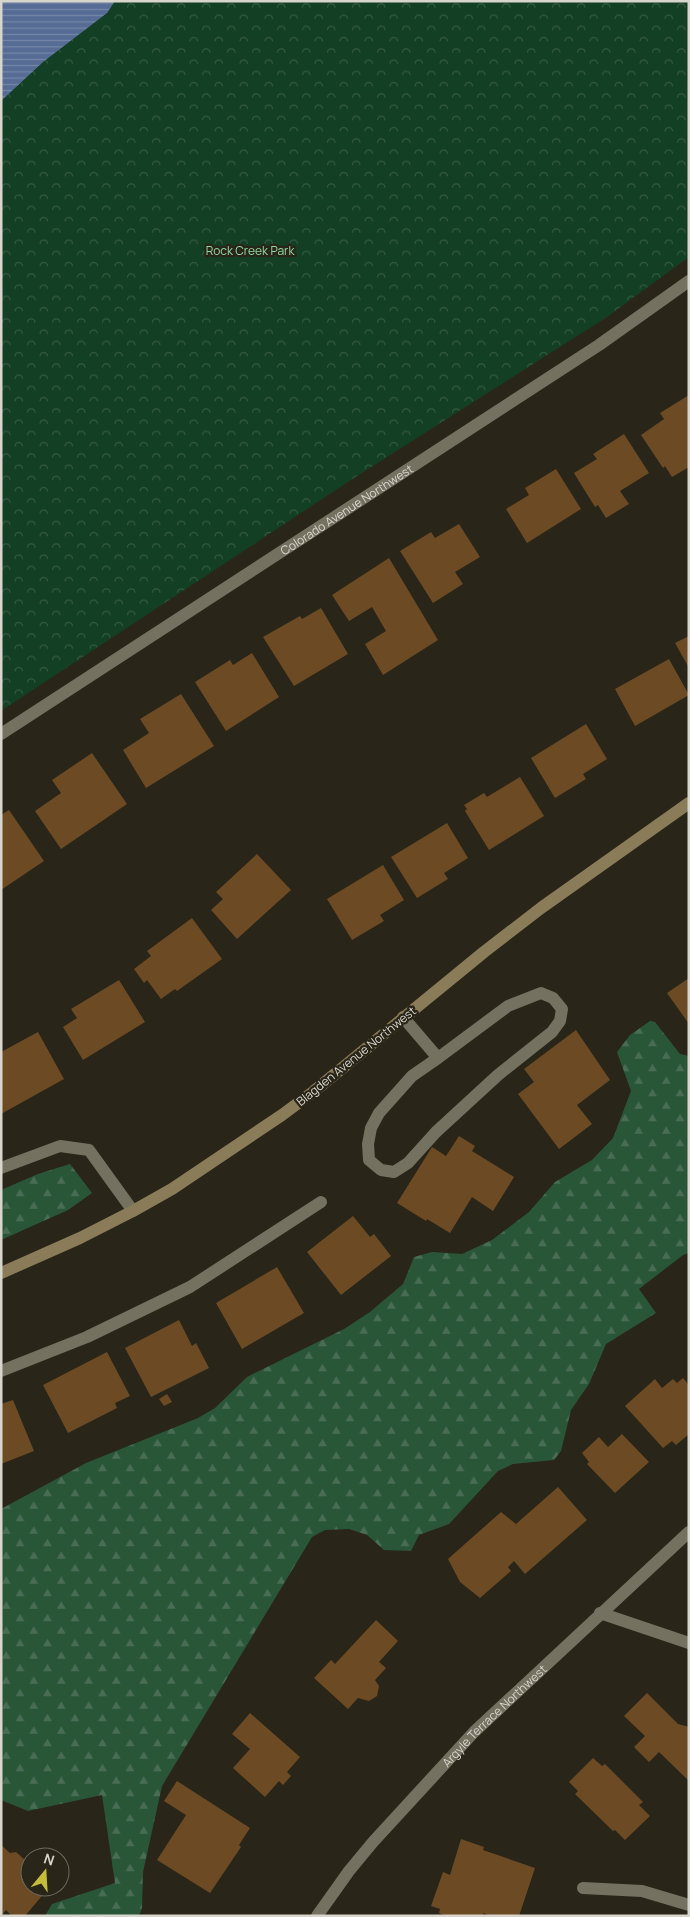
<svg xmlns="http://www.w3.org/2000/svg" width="690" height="1917" viewBox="0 0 690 1917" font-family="Manrope,sans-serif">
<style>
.forest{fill:url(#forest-firs)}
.park{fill:url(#park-crowns)}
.water{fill:url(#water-rules)}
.building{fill:#6c4b24}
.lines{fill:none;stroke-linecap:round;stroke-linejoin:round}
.service{stroke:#757161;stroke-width:12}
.minor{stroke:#757161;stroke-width:12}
.secondary{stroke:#8b7c59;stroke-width:12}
.labels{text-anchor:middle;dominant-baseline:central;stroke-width:4.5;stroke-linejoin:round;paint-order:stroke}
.park-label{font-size:12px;fill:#91d7a5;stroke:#292518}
.street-label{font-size:12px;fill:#d7d5cc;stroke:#292518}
</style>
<defs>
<pattern id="forest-firs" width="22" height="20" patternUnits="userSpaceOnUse" patternTransform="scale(1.25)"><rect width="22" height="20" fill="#2a5638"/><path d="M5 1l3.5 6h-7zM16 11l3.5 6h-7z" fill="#486d54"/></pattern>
<pattern id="park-crowns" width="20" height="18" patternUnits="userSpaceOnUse" patternTransform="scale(1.25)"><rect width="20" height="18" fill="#133f24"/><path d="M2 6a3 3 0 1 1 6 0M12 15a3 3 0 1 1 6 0" fill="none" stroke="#355a43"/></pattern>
<pattern id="water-rules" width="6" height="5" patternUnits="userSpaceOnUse" patternTransform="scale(1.25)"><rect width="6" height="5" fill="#566c95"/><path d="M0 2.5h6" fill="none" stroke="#7587a7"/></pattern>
</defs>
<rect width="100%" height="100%" fill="#292518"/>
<path class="forest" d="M650,1021L655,1022L680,1054L689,1056V1253L683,1255L639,1289L656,1313L606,1344L589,1384L571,1410L561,1451L554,1460L513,1464L498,1471L449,1524L419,1535L411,1551L384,1550L367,1535L349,1529L325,1530L312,1537L162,1786L143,1872L142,1908L139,1916H45L52,1904L115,1883L102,1795L28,1811L1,1800V1509L86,1463L198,1418L215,1408L247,1377L344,1329L370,1312L403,1284L414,1257L432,1252L462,1254L492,1240L529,1212L555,1182L592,1160L613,1138L631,1091L617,1052L630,1035Z
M70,1164L92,1193L68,1210L1,1240V1190L38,1174Z"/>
<path class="park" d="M1,1H689V257L607,317L351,480L1,711Z"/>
<path class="water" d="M1,1H115L107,13L43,62L1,101Z"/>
<path class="building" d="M689,395V467L672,477L665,466L663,468L641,435L664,419L660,413Z
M624,434L649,473L620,491L629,504L606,518L598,505L595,507L574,473L597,459L593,454Z
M556,469L581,509L527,543L506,509L529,495L525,488Z
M459,524L480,557L455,572L463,584L433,603L400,551L431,532L435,538Z
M389,558L438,640L383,675L365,644L386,631L372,607L349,621L332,595Z
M321,608L348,654L294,686L263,637L300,616L302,619Z
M689,636V668L675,643Z
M252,653L279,697L226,731L195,682L230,660L233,665Z
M669,659L689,695L635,726L615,689Z
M181,694L214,746L146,788L123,750L149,733L140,719Z
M586,724L607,759L583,774L586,779L555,798L531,758Z
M92,753L127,804L61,849L35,811L61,793L52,780Z
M520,777L544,816L489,850L465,811L467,809L464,805L484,793L487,797Z
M9,810L44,861L1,890V815Z
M447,823L468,858L444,873L448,879L417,898L391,857Z
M257,854L291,890L237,939L211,910L223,899L216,892Z
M383,865L404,900L380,915L384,921L352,940L327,899Z
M192,918L222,959L177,991L175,989L161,999L147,980L144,983L134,969L151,956L147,951Z
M689,978V1024L667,993Z
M119,980L145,1022L83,1060L63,1027L77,1018L71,1009Z
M576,1030L610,1080L577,1105L592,1124L559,1149L518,1094L534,1082L524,1069Z
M38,1032L64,1079L1,1114V1052Z
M459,1136L475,1146L472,1151L514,1177L493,1211L472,1197L450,1233L427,1219L426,1221L397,1203L432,1147L446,1156Z
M353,1216L370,1237L374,1234L391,1256L341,1295L307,1252Z
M277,1267L304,1313L242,1349L216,1303Z
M179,1320L192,1346L196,1343L209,1368L151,1397L125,1348Z
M107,1352L130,1396L115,1403L117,1408L68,1433L43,1385Z
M683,1378L689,1385V1434L676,1445L672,1441L663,1448L625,1406L655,1379L662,1388L673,1379L677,1383Z
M167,1394L172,1402L164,1406L159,1399Z
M13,1400L34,1451L1,1464V1404Z
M622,1434L649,1462L615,1493L587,1464L589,1462L582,1453L599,1437L608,1447Z
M558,1487L587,1520L525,1574L514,1561L508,1567L511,1571L480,1598L460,1582L448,1559L501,1512L516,1524Z
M376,1620L398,1641L379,1662L386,1668L375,1680L379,1686L377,1696L369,1701L358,1698L348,1709L314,1678L331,1660L335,1664Z
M647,1693L678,1724L689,1727V1781L659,1752L649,1762L634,1747L645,1736L624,1716Z
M250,1713L300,1757L287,1772L291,1776L283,1785L279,1781L265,1797L233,1768L250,1749L232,1734Z
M593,1758L602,1766L605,1764L643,1802L639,1805L650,1816L625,1840L615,1830L613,1831L575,1794L578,1791L569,1782Z
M177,1781L250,1828L239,1845L241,1847L210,1893L157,1860L186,1815L164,1801Z
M461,1839L484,1847L483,1850L535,1868L519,1916H490L483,1913V1916H446L439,1913L440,1909L431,1906L443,1872L450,1875Z
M1,1845L10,1853L16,1852L25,1860L26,1869L23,1871L30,1877V1887H41L46,1891L25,1916H12L6,1910L3,1914L1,1912Z"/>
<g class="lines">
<path class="service" d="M403,1017L438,1058L508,1006L541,993L553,998L562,1009L560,1021L552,1032L498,1075L436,1132L408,1163L394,1172L381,1170L369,1160L368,1144L371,1128L379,1113L412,1076L438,1058
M1,1168L60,1146L89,1150L133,1211
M1,1371L87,1337L190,1287L321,1202
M583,1888L642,1891L689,1905"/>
<g class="minor">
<path id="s1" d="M1,734L599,345L689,281"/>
<path d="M600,1613L689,1643"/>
<path id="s2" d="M317,1916L349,1871L373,1842L474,1732L689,1532"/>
</g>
<path class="secondary" d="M1,1273L80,1238L133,1211L172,1189L282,1115L313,1092L484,952L541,908L689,803"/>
</g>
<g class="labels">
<g class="park-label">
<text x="250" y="250">Rock Creek Park</text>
</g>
<g class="street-label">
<text stroke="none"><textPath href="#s1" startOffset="412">Colorado Avenue Northwest</textPath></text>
<text transform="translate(356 1056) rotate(-39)">Blagden Avenue Northwest</text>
<text stroke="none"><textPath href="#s2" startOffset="268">Argyle Terrace Northwest</textPath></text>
</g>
</g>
<rect width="690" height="1917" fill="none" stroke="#d7d5cc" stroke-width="5"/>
<g transform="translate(45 1872) rotate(18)"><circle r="24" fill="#292518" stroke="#6f6b60"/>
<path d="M0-4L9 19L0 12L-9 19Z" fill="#c6bc3c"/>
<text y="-8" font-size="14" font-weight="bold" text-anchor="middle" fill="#d7d5cc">N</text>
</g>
</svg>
